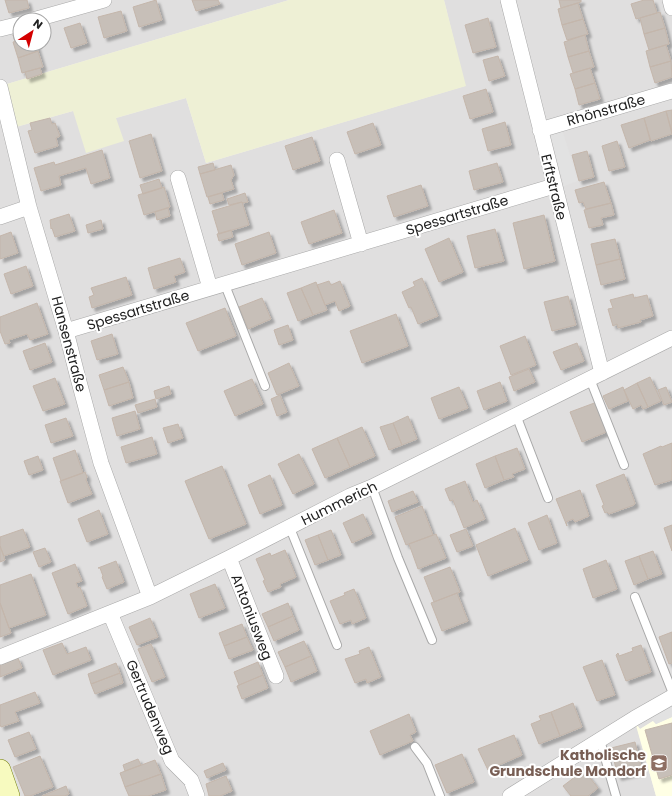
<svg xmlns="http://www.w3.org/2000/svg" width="672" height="796" viewBox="0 0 672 796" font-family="Poppins,sans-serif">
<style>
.residential{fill:#e0dfdf;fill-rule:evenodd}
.education{fill:#ffffe5}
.farmland{fill:#eef0d5}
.parking{fill:#e2e2e2}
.building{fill:#c7bfb8;stroke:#c4b6ab;filter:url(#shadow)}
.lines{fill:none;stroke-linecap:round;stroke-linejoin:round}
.lane-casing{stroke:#a9a9a9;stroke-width:10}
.street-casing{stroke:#a9a9a9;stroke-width:16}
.secondary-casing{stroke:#707d05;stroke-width:22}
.lane{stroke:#fff;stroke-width:8}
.street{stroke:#fff;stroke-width:15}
.secondary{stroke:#f7fabf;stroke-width:21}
.labels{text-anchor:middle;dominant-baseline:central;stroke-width:4;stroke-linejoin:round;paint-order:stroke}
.street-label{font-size:14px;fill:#222;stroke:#fff}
.education-label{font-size:14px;font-weight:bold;fill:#785e54;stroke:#fff;text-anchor:end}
</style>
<defs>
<filter id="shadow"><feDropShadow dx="3.5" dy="3.5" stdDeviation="1" flood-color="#0004"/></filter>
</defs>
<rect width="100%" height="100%" fill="#f2efe9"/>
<path class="residential" d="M0,0H289L7,84L16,127L73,111L116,118L186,98L206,163L465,86L444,0H672V717L656,724L653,721L640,729L636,724L656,796H0ZM20,20H44V44H20Z"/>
<path class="education" d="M672,717V796H656L635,722L640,729L653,721L656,724Z"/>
<path class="farmland" d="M289,0H444L466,86L206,163L186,98L116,118L124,141L86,153L73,111L16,127L7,84Z"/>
<path class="parking" d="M562,129L578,181L564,186L550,133Z
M672,701V717L656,724L648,715Z"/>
<path class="building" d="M5,0H27L29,8L9,13Z
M156,0L162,20L139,27L133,7Z
M192,0H218L220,4L196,11Z
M559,0H581V2L561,8Z
M644,0H653L657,13L636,19L631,4Z
M578,3L583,19L562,25L558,9Z
M121,11L127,31L104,38L98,17Z
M660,12L665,28L644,34L640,18Z
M488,18L496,47L473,53L465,25Z
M583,19L588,34L567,40L562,25Z
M80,23L87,43L71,48L64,28Z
M665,28L669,44L649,50L644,34Z
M20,33V40L15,42L13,35Z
M585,35L589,51L568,57L564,42Z
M20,40V44H36L38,51L18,58L13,42Z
M666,45L671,61L650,67L646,51Z
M38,51L43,67L22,73L18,58Z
M589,51L594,67L573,73L568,57Z
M498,56L505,76L489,81L483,60Z
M671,61L672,77L655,83L650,67Z
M40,68L42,74L27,79L25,72Z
M590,68L595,83L575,89L570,74Z
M595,83L600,99L579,105L575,89Z
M486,89L493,112L470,119L463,96Z
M672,110V132L666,111Z
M666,111L672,134L651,141L644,118Z
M50,118L52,124L55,123L60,136L56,138L58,146L35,153L28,131L32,130L30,123Z
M644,118L650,140L629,148L621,125Z
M505,122L511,145L488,151L482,129Z
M373,123L381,145L355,154L347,132Z
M151,134L162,171L140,178L129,141Z
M312,137L320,161L293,170L285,146Z
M617,141L625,167L609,171L602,146Z
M102,150L110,178L91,184L86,168L59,176L61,185L41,191L34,168L54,162L55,165Z
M587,151L594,177L579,181L572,155Z
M213,163L215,170L200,174L198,167Z
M497,163L503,182L474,190L469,171Z
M231,165L234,175L231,180L234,189L207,197L200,174Z
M159,179L162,188L143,194L140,185Z
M604,182L611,203L586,209L583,202L579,203L575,190Z
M421,185L428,206L394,217L387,196Z
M164,187L170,207L144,215L138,195Z
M222,193L224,200L210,204L208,197Z
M245,193L248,202L243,203L242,202L229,205L227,199Z
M242,202L249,225L219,234L212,211Z
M611,203L614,215L601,218L603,225L589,228L584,210Z
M168,208L170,216L157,220L155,212Z
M334,210L342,233L309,244L301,222Z
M69,214L75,231L55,237L52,228L51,229L50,220Z
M544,215L555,261L524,269L513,223Z
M101,220L103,229L88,233L86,225Z
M495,229L504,261L475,268L467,236Z
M231,230L233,237L219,241L217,234Z
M11,232L18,253L0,259V236Z
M269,232L276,253L242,265L235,244Z
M449,238L463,272L439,282L425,249Z
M615,239L620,259L596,265L591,244Z
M180,258L185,272L174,276L176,282L154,289L148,268Z
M620,259L625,279L601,285L596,265Z
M26,266L33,286L11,294L4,274Z
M126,277L132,295L92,308L89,297L94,295L91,288Z
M422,278L438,316L418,324L411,307L409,308L402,292L415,286L413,282Z
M329,281L331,285L340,281L350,306L339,311L335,301L325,305L317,285Z
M316,282L327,310L313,315L301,288Z
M301,288L313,315L298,321L287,293Z
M633,294L634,298L647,295L653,316L640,320L641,322L618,328L617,324L613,326L608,309L613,308L610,300Z
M568,296L576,325L552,331L544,302Z
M262,298L271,319L248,329L239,307Z
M37,303L48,334L30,340L27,334L9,340L10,343L5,344L0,331V317Z
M225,308L236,336L198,351L186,323Z
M396,314L408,346L362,363L350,331Z
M288,325L293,340L279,345L274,330Z
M112,334L118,354L97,360L91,341Z
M525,336L536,365L511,375L500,346Z
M45,343L52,362L30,370L23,351Z
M577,343L584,361L561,370L553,352Z
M289,363L299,386L277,395L268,373Z
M123,367L129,382L104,390L99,375Z
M529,369L535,382L514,391L509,377Z
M650,377L661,401L648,407L637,383Z
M55,378L65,404L43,411L33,386Z
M252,379L263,404L235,416L224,391Z
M129,382L133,398L109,406L104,390Z
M500,382L507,401L484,410L477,391Z
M637,383L648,407L643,409L641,405L633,409L624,390Z
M169,386L171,394L156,399L154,391Z
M459,387L468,408L439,419L431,398Z
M623,387L628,401L609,409L603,396Z
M666,387L672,402L664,405L658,390Z
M280,395L287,412L277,416L271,399Z
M155,399L157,407L138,413L135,405Z
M597,402L609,431L582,442L570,412Z
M135,411L140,429L117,436L112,418Z
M408,416L417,439L402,445L393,423Z
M66,418L73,436L51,443L45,425Z
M393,423L402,445L389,450L380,427Z
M178,424L183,438L168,443L163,428Z
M362,427L375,456L350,467L337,438Z
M152,437L157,454L126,463L121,447Z
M337,438L350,467L325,478L312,449Z
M672,443V480L655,485L643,454L661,446L662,447Z
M517,448L525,469L512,474L514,477L504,480L495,456Z
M75,450L83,473L61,481L53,458Z
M299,454L314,484L293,494L278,464Z
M38,456L43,470L29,475L24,461Z
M495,456L504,480L485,488L476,464Z
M222,466L246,524L209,539L185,481Z
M85,472L87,477L86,480L92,494L68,503L60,481Z
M624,474L635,503L634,505L609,514L607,512L605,513L602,506L604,505L596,485Z
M270,475L282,505L260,514L248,485Z
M465,481L473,502L477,500L485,519L464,528L453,500L450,501L445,489Z
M580,490L589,516L575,522L573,519L566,522L567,526L556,499Z
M413,491L418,502L392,512L388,501Z
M422,506L433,535L406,545L395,517Z
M99,510L108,534L87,542L78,519Z
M363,514L372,534L352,543L343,523Z
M547,515L557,543L539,550L528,523Z
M672,525V551L664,528Z
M515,528L528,560L488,576L476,545Z
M23,529L30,547L4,556L0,546V537Z
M466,529L473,546L457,552L450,535Z
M331,530L341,555L328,560L318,535Z
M436,534L446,558L418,569L409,544Z
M318,535L328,560L315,565L305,540Z
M0,546L5,560L0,562Z
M45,548L51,562L39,567L33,552Z
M285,550L296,577L280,584L281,587L268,592L263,581L265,580L256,559L270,553L271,556Z
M653,551L662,574L648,579L639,556Z
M639,556L648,579L634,585L625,561Z
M606,560L617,589L593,598L583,569Z
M116,561L124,582L107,589L102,577L103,576L100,568H98Z
M75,564L82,581L76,583L78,588L80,587L87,606L68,614L52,573Z
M450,567L460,592L434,602L424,577Z
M31,574L46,615L9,628L0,603V585Z
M215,584L225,608L199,618L190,594Z
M354,589L366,618L352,624L351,620L340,624L330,601L345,595L344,593Z
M457,593L468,621L442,631L431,603Z
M0,603L11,633L0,637Z
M288,603L293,616L268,627L262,614Z
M293,616L299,630L274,641L268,627Z
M150,618L158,637L137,645L129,627Z
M242,624L247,637L224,646L219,633Z
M672,632V663L669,664L659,637Z
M247,637L253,650L229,659L224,646Z
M304,641L311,656L285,667L278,652Z
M62,643L67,654L86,647L91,660L53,675L43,650Z
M151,644L165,677L152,682L138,649Z
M641,645L651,672L626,681L616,655L618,653L619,656L633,651L632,648Z
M369,647L381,677L367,683L366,679L355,683L345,659L360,654L359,651Z
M311,656L317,671L291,682L285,667Z
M18,658L22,668L0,677V665Z
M602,660L615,695L597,701L583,667Z
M258,662L263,675L239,685L234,672Z
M116,663L120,673L91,684L88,674Z
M120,673L123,683L95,694L91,684Z
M263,675L268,688L242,699L237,686Z
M35,692L40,703L15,712L19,721L1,727L0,724V705Z
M573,703L582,727L560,736L551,712Z
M551,712L560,736L539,744L531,724L541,720L539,716Z
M409,714L416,732L410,735L413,741L380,755L370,731Z
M672,723V775L659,779L645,730Z
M29,732L36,749L15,757L8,740Z
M514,735L522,755L488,770L478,749Z
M635,742L642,771L618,777L611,748Z
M462,754L474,782L447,793L435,765Z
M40,756L53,787L30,796H25L13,767Z
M138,759L141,765L125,771L123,765Z
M155,760L161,774L125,787L120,773Z
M223,763L226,770L207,778L204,771Z
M584,770L598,788L588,796H571L563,786Z
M161,774L166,790L148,796H129L125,787Z
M226,776L232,791L220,796H209L206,784Z
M66,786L69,794L65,796H42Z"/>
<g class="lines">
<defs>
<path id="lane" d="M225,285L265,386
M590,379L624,465
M516,415L548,498
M372,487L398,558L432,640
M290,528L337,645
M635,597L672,691
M600,740L616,796
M415,747L427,763L440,796"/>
<path id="street" d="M508,0L602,373
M670,0L672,8
M33,20L104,0
M0,29L20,24
M0,87L29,207L66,331L78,378L101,463L150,597
M540,130L672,91
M337,160L361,244
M178,178L210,288
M0,217L29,207
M66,331L554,186
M229,558L276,676
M110,613L172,761L191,780L197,796
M0,657L150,597L229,558L350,496L372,487L672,338
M510,796L635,718L672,697"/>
<path id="secondary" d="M0,770L9,796"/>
</defs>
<use href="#lane" class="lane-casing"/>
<use href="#street" class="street-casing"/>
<use href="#secondary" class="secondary-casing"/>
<use href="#lane" class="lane"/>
<use href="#street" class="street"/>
<use href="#secondary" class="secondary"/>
</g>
<defs>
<symbol id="school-square" viewBox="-11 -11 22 22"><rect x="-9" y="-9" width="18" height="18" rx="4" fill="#8d6e63" stroke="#fff"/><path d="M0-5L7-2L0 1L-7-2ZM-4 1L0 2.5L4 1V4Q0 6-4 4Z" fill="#fff"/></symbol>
</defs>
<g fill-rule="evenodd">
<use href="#school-square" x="649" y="753" width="20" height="20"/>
</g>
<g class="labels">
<g class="street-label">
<text transform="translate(606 110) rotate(-16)">Rhönstraße</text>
<text transform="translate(554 187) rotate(76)">Erftstraße</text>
<text transform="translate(457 215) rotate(-17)">Spessartstraße</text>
<text transform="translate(138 310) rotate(-17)">Spessartstraße</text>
<text transform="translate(69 344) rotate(75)">Hansenstraße</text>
<text transform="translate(339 503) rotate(-26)">Hummerich</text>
<text transform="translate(252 617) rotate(69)">Antoniusweg</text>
<text transform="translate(150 707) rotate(67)">Gertrudenweg</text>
</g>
<g class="education-label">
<text x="646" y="755">Katholische<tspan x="646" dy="16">Grundschule Mondorf</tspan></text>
</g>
</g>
<g transform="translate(32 32) rotate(36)"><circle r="19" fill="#ffffff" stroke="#a7a7a7"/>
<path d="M0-3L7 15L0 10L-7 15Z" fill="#d40000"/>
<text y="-6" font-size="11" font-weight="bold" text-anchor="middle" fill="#222222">N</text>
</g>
</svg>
